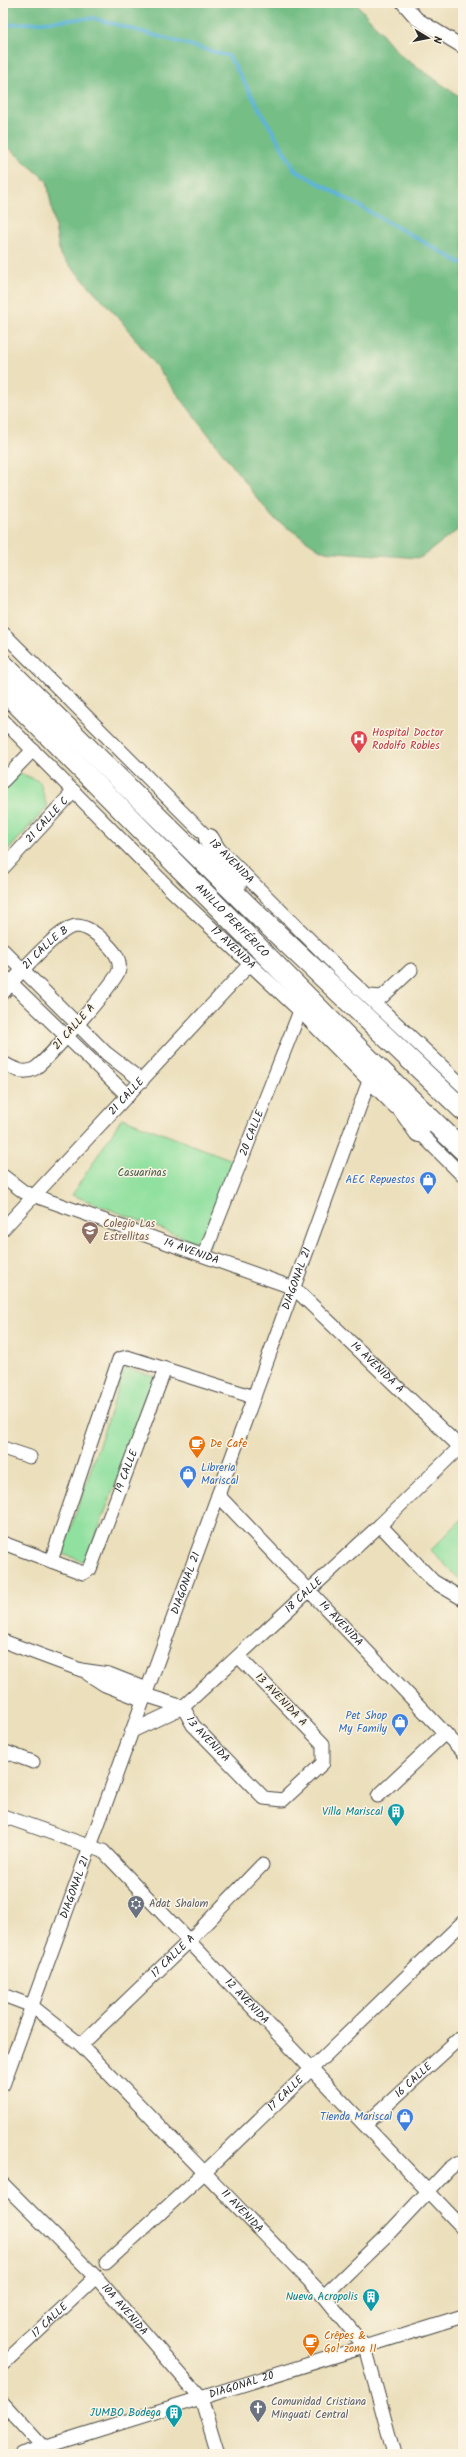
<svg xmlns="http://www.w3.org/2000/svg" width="466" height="2457" viewBox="0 0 466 2457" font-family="Kalam,sans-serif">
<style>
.green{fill:#90e09f;stroke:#5e8665}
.forest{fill:#74be86;stroke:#507458}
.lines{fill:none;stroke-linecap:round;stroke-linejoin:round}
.stream{stroke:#5fb4dc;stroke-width:3.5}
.minor-casing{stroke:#484641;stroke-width:15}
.highway-casing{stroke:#484641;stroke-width:22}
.minor{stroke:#fff;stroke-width:13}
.highway{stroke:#fff;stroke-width:20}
.labels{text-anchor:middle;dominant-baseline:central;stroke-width:3;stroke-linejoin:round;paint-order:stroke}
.health-label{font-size:11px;fill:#be3a42;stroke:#fcf5e5;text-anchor:start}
.street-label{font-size:11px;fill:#2b2b2b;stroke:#fcf5e5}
.park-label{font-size:11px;fill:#445848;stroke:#fcf5e5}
.shop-label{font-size:11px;fill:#366cbe;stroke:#fcf5e5;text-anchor:end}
.education-label{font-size:11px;fill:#785e54;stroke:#fcf5e5;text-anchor:start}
.food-label{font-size:11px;fill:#c56008;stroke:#fcf5e5;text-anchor:start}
.culture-label{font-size:11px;fill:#0d838f;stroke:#fcf5e5;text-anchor:end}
.worship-label{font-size:11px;fill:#5b616d;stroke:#fcf5e5;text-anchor:start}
</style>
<rect width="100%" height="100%" fill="#fcf5e5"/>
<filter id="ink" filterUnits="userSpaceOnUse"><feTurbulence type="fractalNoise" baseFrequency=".025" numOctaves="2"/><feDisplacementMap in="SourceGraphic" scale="8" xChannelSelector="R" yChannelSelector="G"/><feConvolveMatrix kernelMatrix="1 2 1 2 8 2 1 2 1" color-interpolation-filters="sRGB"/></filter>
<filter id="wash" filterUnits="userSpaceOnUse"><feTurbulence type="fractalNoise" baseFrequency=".012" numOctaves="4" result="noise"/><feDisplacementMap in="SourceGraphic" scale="16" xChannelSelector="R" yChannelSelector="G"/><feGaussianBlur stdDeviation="0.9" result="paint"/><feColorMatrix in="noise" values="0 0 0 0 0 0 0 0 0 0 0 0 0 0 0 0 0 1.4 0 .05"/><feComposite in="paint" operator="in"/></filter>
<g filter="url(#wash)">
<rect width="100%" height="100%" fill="#ebdfbc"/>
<path class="green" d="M14,770L40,782L47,807L3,856V782Z
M122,1118L240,1163L209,1247L72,1195Z
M125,1368L156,1377L86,1562L62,1554Z
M463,1518V1583L431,1550Z"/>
<path class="forest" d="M3,3H356L401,56L463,99V526L420,558L322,551L272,517L119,318L60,255L47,181L3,143Z"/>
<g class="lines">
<path class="stream" d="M3,25L93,18L229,56L295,170L463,264"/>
</g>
</g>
<g filter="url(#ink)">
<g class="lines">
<defs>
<g id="minor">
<path d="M403,3L417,19L463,47"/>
<path id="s1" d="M3,633L346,976L463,1086"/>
<path id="s2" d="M3,720L170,889L300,1011L395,1107"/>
<path d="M3,781L33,750"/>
<path id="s3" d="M3,868L74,791"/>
<path d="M3,950L106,1053L142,1081"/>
<path d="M3,975L128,1096"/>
<path id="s4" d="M3,993C14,979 59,927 76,926C87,926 97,934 105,942C113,950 121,958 119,970C118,980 45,1063 34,1069C23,1075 13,1068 3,1063"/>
<path d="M370,996L382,997L411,970"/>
<path d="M414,1127L463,1176"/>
<path id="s5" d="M3,1176L24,1192L294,1288L460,1447"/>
<path id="s6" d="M3,1229L250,964"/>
<path id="s7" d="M204,1255L300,1011"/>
<path d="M3,1448L30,1457"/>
<path id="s8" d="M218,1495L463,1752"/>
<path d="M380,1525L433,1581L463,1599"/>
<path id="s9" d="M3,1543L83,1573L90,1569L165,1369"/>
<path d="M51,1561L119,1359L127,1357L254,1397"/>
<path d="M3,1641L81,1670L109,1674L147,1689"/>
<path d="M88,1674L105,1685L143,1700"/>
<path id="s10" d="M145,1695L183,1707L193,1725L264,1798L283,1800L323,1763V1744L239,1657"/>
<path id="s11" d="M132,1731L183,1707L380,1525L463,1444"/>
<path d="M3,1751L33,1762"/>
<path d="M378,1796L445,1733"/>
<path id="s12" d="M3,1816L103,1851L463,2228"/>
<path id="s13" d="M3,1995L32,2006L81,2045L324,2296L365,2347L394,2454"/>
<path id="s14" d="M81,2045L189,1941L262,1865"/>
<path id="s15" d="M3,2085L369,1081"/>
<path id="s16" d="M365,2125L463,2035"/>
<path id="s17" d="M3,2184L96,2277L201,2398L218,2454"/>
<path id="s18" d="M106,2263L204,2173L463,1922"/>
<path d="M324,2296L390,2232L449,2169L457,2163L463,2162"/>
<path id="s19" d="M3,2364L96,2277"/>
<path d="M3,2403L43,2447L45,2454"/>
<path id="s20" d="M21,2454L463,2316"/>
</g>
<g id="highway">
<path d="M3,664L251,909L463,1110"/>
<path id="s21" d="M3,690L364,1054L463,1150"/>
<path d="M209,839L236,885"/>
<path d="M392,1093L419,1132"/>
</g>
</defs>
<use href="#minor" class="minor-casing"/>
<use href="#highway" class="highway-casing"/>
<use href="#minor" class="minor"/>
<use href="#highway" class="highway"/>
</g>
</g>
<defs>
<symbol id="hospital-pin" viewBox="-11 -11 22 30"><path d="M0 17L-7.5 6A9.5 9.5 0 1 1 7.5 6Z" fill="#e0444e" stroke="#fcf5e5"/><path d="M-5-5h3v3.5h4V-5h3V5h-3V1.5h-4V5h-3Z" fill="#fff"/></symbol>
<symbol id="shop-pin" viewBox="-11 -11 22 30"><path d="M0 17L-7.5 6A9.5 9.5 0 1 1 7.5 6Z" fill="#3f7fe0" stroke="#fcf5e5"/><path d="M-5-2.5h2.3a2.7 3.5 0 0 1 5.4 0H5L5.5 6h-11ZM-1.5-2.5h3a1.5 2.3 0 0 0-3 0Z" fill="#fff"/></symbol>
<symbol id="school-pin" viewBox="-11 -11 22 30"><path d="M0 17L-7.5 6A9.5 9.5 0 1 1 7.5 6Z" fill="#8d6e63" stroke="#fcf5e5"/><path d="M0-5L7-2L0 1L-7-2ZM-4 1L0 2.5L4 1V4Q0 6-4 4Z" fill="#fff"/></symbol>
<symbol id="cafe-pin" viewBox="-11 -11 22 30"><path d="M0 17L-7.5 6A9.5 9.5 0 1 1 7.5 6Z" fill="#e8710a" stroke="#fcf5e5"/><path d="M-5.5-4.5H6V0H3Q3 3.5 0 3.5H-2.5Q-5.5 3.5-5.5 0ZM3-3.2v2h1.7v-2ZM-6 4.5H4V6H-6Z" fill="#fff"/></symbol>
<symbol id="building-pin" viewBox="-11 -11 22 30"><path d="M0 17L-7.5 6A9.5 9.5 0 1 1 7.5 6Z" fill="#0f9aa8" stroke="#fcf5e5"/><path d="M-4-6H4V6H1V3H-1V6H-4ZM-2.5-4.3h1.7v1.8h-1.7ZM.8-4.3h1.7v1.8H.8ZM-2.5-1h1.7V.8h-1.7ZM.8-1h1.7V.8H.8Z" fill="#fff"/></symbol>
<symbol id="synagogue-pin" viewBox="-11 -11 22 30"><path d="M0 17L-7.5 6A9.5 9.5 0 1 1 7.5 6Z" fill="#6b7280" stroke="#fcf5e5"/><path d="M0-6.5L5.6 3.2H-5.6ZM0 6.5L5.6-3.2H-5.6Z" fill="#fff"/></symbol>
<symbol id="church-pin" viewBox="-11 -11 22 30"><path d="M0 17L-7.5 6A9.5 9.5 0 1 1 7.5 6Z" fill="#6b7280" stroke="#fcf5e5"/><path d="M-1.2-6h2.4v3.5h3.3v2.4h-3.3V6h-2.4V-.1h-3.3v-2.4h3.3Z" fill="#fff"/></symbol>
</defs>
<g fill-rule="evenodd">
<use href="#hospital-pin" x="349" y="729" width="20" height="27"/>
<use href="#shop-pin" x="418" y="1170" width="20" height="27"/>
<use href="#school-pin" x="80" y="1220" width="20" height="27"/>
<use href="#cafe-pin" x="187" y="1434" width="20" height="27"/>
<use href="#shop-pin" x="178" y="1464" width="20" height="27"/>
<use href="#shop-pin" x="390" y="1712" width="20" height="27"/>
<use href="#building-pin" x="386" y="1802" width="20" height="27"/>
<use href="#synagogue-pin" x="126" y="1894" width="20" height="27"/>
<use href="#shop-pin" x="395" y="2107" width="20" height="27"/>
<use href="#building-pin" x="361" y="2287" width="20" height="27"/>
<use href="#cafe-pin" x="301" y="2332" width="20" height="27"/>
<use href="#church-pin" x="248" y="2398" width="20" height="27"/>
<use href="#building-pin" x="164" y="2403" width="20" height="27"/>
</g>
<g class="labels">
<g class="health-label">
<text x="372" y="733">Hospital Doctor<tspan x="372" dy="13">Rodolfo Robles</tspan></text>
</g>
<g class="street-label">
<text stroke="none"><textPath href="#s3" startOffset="65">21 CALLE C</textPath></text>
<text stroke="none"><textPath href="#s1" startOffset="323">18 AVENIDA</textPath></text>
<text stroke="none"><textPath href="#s21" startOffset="325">ANILLO PERIFÉRICO</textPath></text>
<text stroke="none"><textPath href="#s2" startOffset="324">17 AVENIDA</textPath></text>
<text stroke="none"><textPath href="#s4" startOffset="62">21 CALLE B</textPath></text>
<text transform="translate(74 1027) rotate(-48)">21 CALLE A</text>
<text stroke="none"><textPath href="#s6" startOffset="181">21 CALLE</textPath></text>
<text stroke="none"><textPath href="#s7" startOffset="131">20 CALLE</textPath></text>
<text stroke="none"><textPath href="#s5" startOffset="204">14 AVENIDA</textPath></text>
<text stroke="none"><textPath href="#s15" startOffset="858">DIAGONAL 21</textPath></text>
<text stroke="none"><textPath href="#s5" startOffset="428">14 AVENIDA A</textPath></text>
<text stroke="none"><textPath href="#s9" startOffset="198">19 CALLE</textPath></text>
<text stroke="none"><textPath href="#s15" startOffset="534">DIAGONAL 21</textPath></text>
<text stroke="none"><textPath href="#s11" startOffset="221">18 CALLE</textPath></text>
<text stroke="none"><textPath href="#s8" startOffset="178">14 AVENIDA</textPath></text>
<text transform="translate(281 1700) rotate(46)">13 AVENIDA A</text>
<text stroke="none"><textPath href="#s10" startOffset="81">13 AVENIDA</textPath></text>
<text stroke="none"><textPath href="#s15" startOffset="210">DIAGONAL 21</textPath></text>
<text stroke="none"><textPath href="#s14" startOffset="128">17 CALLE A</textPath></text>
<text stroke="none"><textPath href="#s12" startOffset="314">12 AVENIDA</textPath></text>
<text stroke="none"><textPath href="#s16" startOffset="66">16 CALLE</textPath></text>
<text stroke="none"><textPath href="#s18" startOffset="247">17 CALLE</textPath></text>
<text stroke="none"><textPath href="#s13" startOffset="325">11 AVENIDA</textPath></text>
<text stroke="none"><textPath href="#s17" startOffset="175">10A AVENIDA</textPath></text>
<text stroke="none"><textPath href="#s19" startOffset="64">17 CALLE</textPath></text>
<text stroke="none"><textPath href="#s20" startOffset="231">DIAGONAL 20</textPath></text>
</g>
<g class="park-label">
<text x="142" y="1173">Casuarinas</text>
</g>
<g class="shop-label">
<text x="415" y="1180">AEC Repuestos</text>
<text x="201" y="1468" text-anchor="start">Libreria<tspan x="201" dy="13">Mariscal</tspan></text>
<text x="387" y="1716">Pet Shop<tspan x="387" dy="13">My Family</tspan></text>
<text x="392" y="2117">Tienda Mariscal</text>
</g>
<g class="education-label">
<text x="103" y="1224">Colegio Las<tspan x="103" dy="13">Estrellitas</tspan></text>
</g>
<g class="food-label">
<text x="210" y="1444">De Cafe</text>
<text x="324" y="2336">Crêpes &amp;<tspan x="324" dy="13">Go! zona 11</tspan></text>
</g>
<g class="culture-label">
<text x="383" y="1812">Villa Mariscal</text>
<text x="358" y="2297">Nueva Acropolis</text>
<text x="161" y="2413">JUMBO Bodega</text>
</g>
<g class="worship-label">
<text x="149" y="1904">Adat Shalom</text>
<text x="271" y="2402">Comunidad Cristiana<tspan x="271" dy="13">Minguati Central</tspan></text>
</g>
</g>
<rect width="466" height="2457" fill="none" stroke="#fcf5e5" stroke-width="16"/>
<g transform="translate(428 38) rotate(100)" stroke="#fcf5e5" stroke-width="3" paint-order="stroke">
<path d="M0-3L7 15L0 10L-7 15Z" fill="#2b2b2b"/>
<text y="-6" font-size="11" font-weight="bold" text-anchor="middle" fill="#2b2b2b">N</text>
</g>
</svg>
